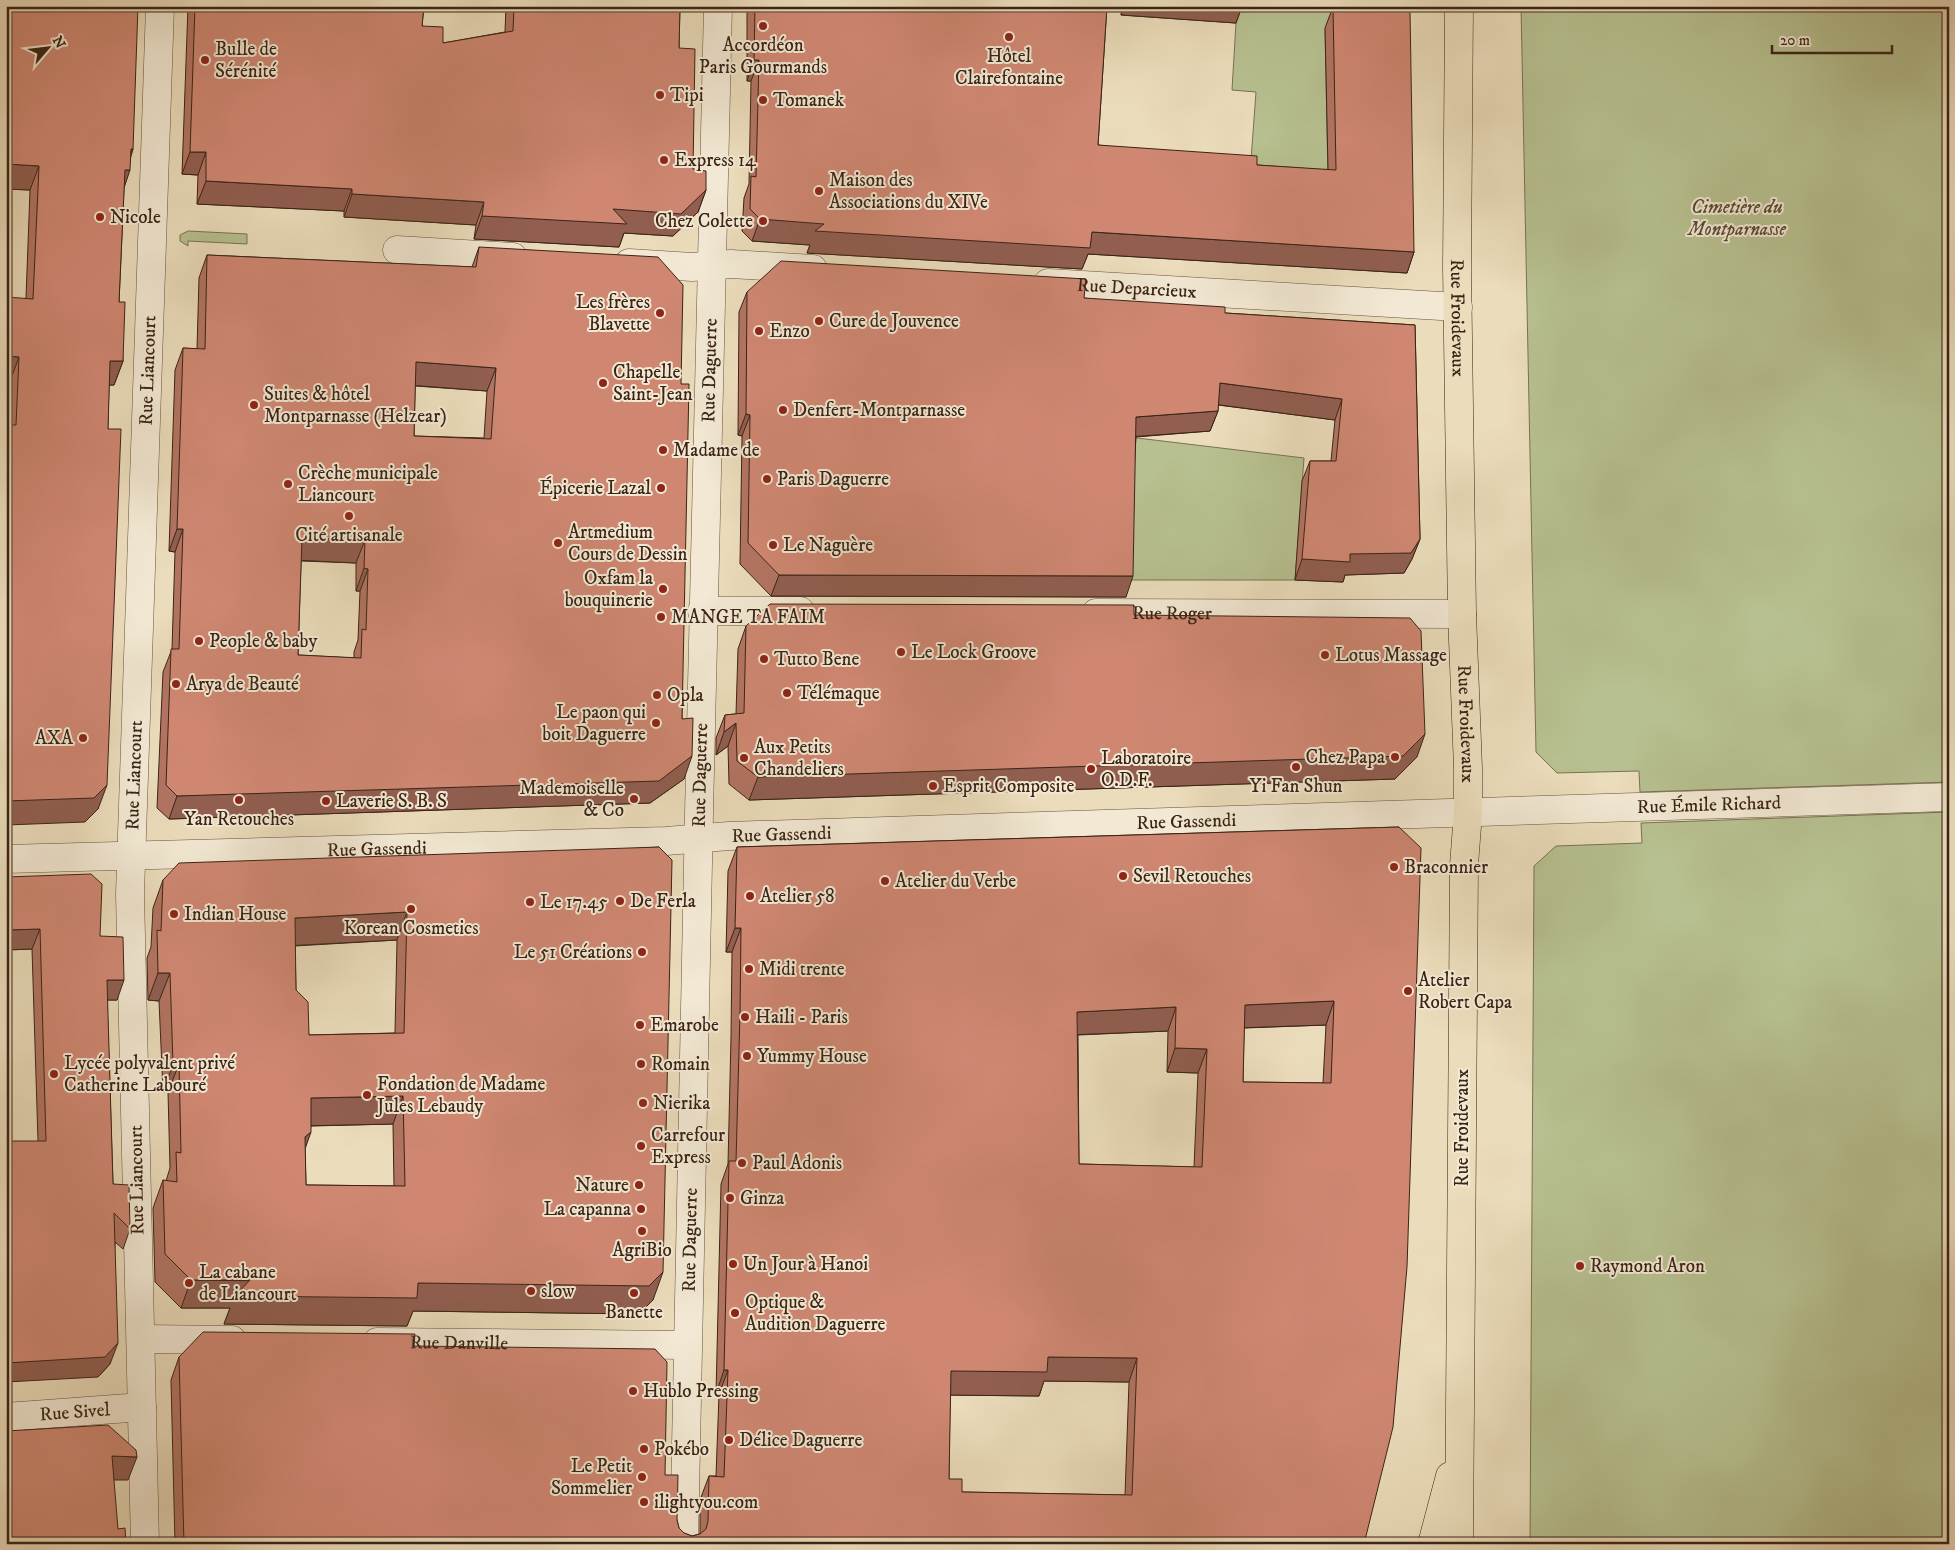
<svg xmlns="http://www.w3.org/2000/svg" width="1955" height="1550" viewBox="0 0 1955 1550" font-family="'IM FELL DW Pica',serif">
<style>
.green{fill:#b7c090;stroke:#787253}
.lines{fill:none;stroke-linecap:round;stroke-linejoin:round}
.minor-casing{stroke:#66523f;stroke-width:29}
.major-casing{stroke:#3a2416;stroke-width:29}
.minor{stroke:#f2e8d3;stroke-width:28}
.major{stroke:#ebdcbb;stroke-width:28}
.wall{fill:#b27462;stroke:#3a2416;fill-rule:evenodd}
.shaded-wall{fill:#915e50;stroke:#3a2416}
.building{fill:#cf8772;stroke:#3a2416;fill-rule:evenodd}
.poi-dot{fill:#8f2418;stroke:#f2e8d3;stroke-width:2}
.labels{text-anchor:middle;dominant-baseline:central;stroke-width:4;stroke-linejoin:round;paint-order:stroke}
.poi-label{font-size:19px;fill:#3a2416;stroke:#f2e8d3;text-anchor:start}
.park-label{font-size:19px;font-style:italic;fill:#594b34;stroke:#f2e8d3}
.street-label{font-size:19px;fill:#3a2416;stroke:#f2e8d3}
</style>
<rect width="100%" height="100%" fill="#ebdcbb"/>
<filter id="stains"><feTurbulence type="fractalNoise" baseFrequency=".004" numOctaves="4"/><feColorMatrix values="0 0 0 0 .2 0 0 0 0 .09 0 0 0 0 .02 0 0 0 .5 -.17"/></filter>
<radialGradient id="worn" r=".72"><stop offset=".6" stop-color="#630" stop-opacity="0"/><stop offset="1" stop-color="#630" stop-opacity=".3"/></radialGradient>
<path class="green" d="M1237,6H1401L1402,32L1325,29L1328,177L1249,187L1256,92L1232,90Z
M1521,6H1949V782L1640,792L1639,771L1557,773L1536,752Z
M188,231L247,234V244L188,241V246L180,241V235Z
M1129,437L1304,458L1295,580H1126Z
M1949,812V1544H1530L1534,866L1556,846L1642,843L1641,823Z"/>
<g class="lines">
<defs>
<g id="minor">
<path d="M397,250L513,257"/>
<path d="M629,263L692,267L731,264L813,269"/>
<path id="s1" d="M1048,283L1458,307"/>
<path d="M702,611H800"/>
<path id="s2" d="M1096,613L1462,614"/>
<path id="s3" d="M6,859L666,841L729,836L1949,797"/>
<path d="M141,1339L232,1340"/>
<path id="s4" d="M377,1342L687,1345"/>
<path id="s5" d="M6,1417L142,1407"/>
<path id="s6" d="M145,1544L130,894L160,6"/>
<path id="s7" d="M684,1544C693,1031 706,519 718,6"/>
</g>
<g id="major">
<path id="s8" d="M1459,6L1457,268L1462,614L1468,768V813L1464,865L1459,1544"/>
<path d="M1432,1544L1450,1476"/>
</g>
</defs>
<use href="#minor" class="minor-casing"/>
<use href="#major" class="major-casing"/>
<use href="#minor" class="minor"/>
<use href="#major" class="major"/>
</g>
<path class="wall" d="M6,6L133,149L131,156L124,187L119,302L123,361L114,385H109L98,809L85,822L8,425L10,381L26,298L30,190L6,189Z
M188,6H424L422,26L443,43L505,32L506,6H680L679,48L693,169L706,190L698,212L673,236L624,233L619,247L474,239L476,225L344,217V211L197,204L198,175L182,174Z
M748,6H1107L1098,145L1257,165L1328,170L1325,28L1333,7L1414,252L1407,273L1088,254L1082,269L807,253L810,245L752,241L742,231L744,198L749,184L751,81H747V10Z
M1122,6H1242L1236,23L1121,15Z
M479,247L681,384L682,719L684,779L650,803L169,819L157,808L163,672L172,649L175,552L169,551L175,370L183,348L197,349L199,278L207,255L472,267ZM415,386L487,391L484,438L414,436ZM301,561L356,563V591H360L358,640L354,652V658L298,655Z
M747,292L1084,298L1225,313L1415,325L1420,539L1412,559L1404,573L1345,575L1343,582L1295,580L1302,481L1310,461H1331L1335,420L1218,405V411L1210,431L1136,437L1126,597L771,596L740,564L742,436L738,435L739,312Z
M1134,615L1417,757L1395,779L749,800L729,784L728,746L716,755V738L725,715L736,714L738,649L746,626Z
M1399,827L1364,1544H175L171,1380L179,1357L414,1346L665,1475L679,1528L684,1533L692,1536L700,1534V1500L709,1476H716L719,1394H716L721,1184L728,1164L731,1037L732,952H726L728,871L737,847ZM1326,1025L1323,1083L1243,1082L1244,1028ZM1168,1031L1167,1072L1198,1073L1194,1167L1079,1164L1078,1035ZM1044,1381L1129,1382L1125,1495L962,1492L949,1479L950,1395L1039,1396Z
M659,847L653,1300L639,1314L413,1311L407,1326L224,1324L230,1308H181L155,1282L153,1208L163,1180L166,1181L170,1168L168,1092H163L159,1001L148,1000L147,958L151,947L153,908L163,880ZM397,940L395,1033L309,1035L296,990L295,946ZM393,1124L394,1186L306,1185L305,1149L311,1126Z
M6,877L100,936L117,1000H107L113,1184L130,1229L123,1249L115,1242L110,1364L98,1377L38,1141L32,949L6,950Z"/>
<path class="shaded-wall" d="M1124,6H1242L1236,23L1121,15Z
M754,60H759L751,81H747Z
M131,149H133L125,170H130L122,194H116Z
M190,152H206L198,175L182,174Z
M6,164L39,166L30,190L6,189Z
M206,181L352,189L344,211L197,204Z
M706,190L698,212L673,236L624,233L619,247L474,239L482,216L613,209Z
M352,194L484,202L476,225L344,217Z
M760,219L1092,232L1414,252L1407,273L1088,254L1082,269L807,253L810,245L752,241Z
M6,356L19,357L10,381H6Z
M110,361H123L114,385H101Z
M416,362L496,368L487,391L408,385Z
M1220,383L1342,399L1335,420L1212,404Z
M1218,411L1210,431L1129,437L1136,417Z
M746,414L750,415L742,436L738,435Z
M177,529H183L175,552L169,551Z
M302,538L365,540L356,563L294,560Z
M1420,539L1412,559L1404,573L1345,575L1343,582L1295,580L1302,559L1350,554Z
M364,568L368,569L360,591H356Z
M779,575L1133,576L1126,597L771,596Z
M736,723L728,746L716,755L724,732Z
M1425,734L1417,757L1395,779L749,800L758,777Z
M692,756L684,779L650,803L169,819L177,796Z
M107,785L98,809L85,822L6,825V801Z
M407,912L397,940L284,946L295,918Z
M735,928H741L732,952H726Z
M40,929L32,949L6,950V930Z
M158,973H170L159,1001L148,1000Z
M107,980H124L117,1000H99Z
M1334,1001L1326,1025L1236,1028L1245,1005Z
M1176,1007L1168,1031L1069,1035L1077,1012Z
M1175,1048L1207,1049L1198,1073L1167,1072Z
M173,1064H179L168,1092H163Z
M403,1096L393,1124L300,1126L311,1098Z
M311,1132L301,1160L305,1137Z
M663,1272L653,1300L639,1314L413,1311L407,1326L224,1324L230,1308H181L191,1280L418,1283Z
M118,1343L110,1364L98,1377L6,1382V1363Z
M1048,1357L1137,1358L1129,1382L1044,1381L1039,1396L942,1395L951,1371Z
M724,1370H728L719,1394H716Z
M112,1456L137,1457L128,1480H104Z"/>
<path class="building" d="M6,6H138L133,149H131L130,170H125L119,302H125L123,361H110L108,429H121L107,785L94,798L6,801V425H16L19,357L6,356V297L33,299L39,166L6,164Z
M195,6H424L422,26L443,27V43L513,31L514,6H680L679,48L695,49L693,169L706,171V190L681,214L613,209L627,224L482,216L484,202L352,194V189L206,181V152H190Z
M755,6H1107L1098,145L1257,156V165L1336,170L1333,7L1410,11L1414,252L1092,232L1090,248L815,231L824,224L760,219L750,209L751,176L756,177L759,60H754Z
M479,247L658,257L683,285L681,384H689L682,719L693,718L692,756L659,781L177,796L166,785L171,649H179L183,529H177L183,348L205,349L207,255L476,267ZM416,362L496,368L491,439L414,436ZM302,538L365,540L364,568L368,569L366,630L362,629L361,658L298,655Z
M781,261L1086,279L1084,298L1225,307V313L1415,325L1420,539L1411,553L1350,554V562L1302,559L1310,461H1336L1342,399L1220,383L1218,411L1136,417L1133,576L779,575L748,543L750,415L746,414L747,292Z
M770,604L1134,605V615L1410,618L1421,631L1425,734L1403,756L758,777L737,761L736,723L724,732L725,715L744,713L746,626Z
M1399,827L1421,848L1407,1267L1393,1427L1364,1544H184L179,1357L203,1332L415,1334L414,1346L655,1349L667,1362L665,1475H678L677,1520L679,1528L684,1533L692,1536L700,1534L706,1529L708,1521L709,1476L724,1477L728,1370H724L729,1161H736L740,1013L741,928H735L737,847ZM1334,1001L1331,1083L1243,1082L1245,1005ZM1176,1007L1175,1048L1207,1049L1202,1167L1079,1164L1077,1012ZM1048,1357L1137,1358L1132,1495L962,1492V1479H949L951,1371L1047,1372Z
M659,847L672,860L663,1272L649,1286L418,1283L417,1298L235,1296L250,1280H191L165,1254L163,1180L177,1182L176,1152L181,1153L179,1064H173L170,973H158L157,930L161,931L163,880L179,863ZM407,912L404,1033L309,1035L308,1002L296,990L295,918ZM403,1096L405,1186L306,1185L305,1137L311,1132V1098Z
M91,874L102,884L100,936L123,937L124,980H107L113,1184L129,1185L130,1229L114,1213L118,1343L105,1357L6,1363V1141H46L40,929L6,930V877Z
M108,1425L136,1450L137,1457L112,1456L118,1529L125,1528L126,1544H6V1431Z"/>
<g class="poi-dot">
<circle cx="763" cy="26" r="5"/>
<circle cx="1009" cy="37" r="5"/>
<circle cx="205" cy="60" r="5"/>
<circle cx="660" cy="95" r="5"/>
<circle cx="763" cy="100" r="5"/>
<circle cx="664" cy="160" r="5"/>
<circle cx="819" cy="191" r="5"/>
<circle cx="100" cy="217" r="5"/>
<circle cx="763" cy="221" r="5"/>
<circle cx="660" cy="313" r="5"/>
<circle cx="819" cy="321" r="5"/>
<circle cx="759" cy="331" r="5"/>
<circle cx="603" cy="383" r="5"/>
<circle cx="254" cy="405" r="5"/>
<circle cx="783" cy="410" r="5"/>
<circle cx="663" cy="450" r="5"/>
<circle cx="767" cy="479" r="5"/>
<circle cx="288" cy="484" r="5"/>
<circle cx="661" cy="488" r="5"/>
<circle cx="349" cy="516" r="5"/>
<circle cx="558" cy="543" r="5"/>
<circle cx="773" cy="545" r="5"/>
<circle cx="663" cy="589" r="5"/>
<circle cx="661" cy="617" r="5"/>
<circle cx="199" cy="641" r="5"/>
<circle cx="901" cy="652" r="5"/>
<circle cx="1325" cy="655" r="5"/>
<circle cx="764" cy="659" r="5"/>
<circle cx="176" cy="684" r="5"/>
<circle cx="787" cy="693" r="5"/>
<circle cx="657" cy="695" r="5"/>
<circle cx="656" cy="723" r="5"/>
<circle cx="83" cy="738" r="5"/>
<circle cx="1395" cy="757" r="5"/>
<circle cx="744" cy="758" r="5"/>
<circle cx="1296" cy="767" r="5"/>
<circle cx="1091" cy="769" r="5"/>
<circle cx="933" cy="786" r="5"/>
<circle cx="634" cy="799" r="5"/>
<circle cx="239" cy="800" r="5"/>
<circle cx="326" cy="801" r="5"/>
<circle cx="1394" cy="867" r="5"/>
<circle cx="1123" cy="876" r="5"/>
<circle cx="885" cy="881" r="5"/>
<circle cx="750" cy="896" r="5"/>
<circle cx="620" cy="901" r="5"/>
<circle cx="530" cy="902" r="5"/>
<circle cx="411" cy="909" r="5"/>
<circle cx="174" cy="914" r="5"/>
<circle cx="642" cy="952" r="5"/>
<circle cx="749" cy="969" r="5"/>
<circle cx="1408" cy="991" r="5"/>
<circle cx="745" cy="1017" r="5"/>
<circle cx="640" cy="1025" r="5"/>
<circle cx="747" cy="1056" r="5"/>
<circle cx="641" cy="1064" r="5"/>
<circle cx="54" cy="1074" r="5"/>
<circle cx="367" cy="1095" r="5"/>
<circle cx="643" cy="1103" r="5"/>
<circle cx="641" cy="1146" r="5"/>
<circle cx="742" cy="1163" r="5"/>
<circle cx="639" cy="1185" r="5"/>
<circle cx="730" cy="1198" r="5"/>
<circle cx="641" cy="1209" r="5"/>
<circle cx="642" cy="1231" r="5"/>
<circle cx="733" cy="1264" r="5"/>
<circle cx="1580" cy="1266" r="5"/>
<circle cx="189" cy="1283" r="5"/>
<circle cx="531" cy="1291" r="5"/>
<circle cx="634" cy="1293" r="5"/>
<circle cx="735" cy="1313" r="5"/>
<circle cx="633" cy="1391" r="5"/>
<circle cx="729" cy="1440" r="5"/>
<circle cx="644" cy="1449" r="5"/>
<circle cx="642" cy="1477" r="5"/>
<circle cx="644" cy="1502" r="5"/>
</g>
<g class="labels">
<g class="poi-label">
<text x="763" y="45" text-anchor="middle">Accordéon<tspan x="763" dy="22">Paris Gourmands</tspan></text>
<text x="215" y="49">Bulle de<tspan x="215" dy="22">Sérénité</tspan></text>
<text x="1009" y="56" text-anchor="middle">Hôtel<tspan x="1009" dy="22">Clairefontaine</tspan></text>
<text x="670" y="95">Tipi</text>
<text x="773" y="100">Tomanek</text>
<text x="674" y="160">Express 14</text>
<text x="829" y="180">Maison des<tspan x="829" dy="22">Associations du XIVe</tspan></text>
<text x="110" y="217">Nicole</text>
<text x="753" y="221" text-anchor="end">Chez Colette</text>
<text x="650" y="302" text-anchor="end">Les frères<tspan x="650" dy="22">Blavette</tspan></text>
<text x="829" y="321">Cure de Jouvence</text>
<text x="769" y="331">Enzo</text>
<text x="613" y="372">Chapelle<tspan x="613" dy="22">Saint-Jean</tspan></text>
<text x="264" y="394">Suites &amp; hôtel<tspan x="264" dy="22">Montparnasse (Helzear)</tspan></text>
<text x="793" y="410">Denfert-Montparnasse</text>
<text x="673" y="450">Madame de</text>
<text x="298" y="473">Crèche municipale<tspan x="298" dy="22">Liancourt</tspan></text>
<text x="777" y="479">Paris Daguerre</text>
<text x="651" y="488" text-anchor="end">Épicerie Lazal</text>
<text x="568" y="532">Artmedium<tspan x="568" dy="22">Cours de Dessin</tspan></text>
<text x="349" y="535" text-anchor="middle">Cité artisanale</text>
<text x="783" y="545">Le Naguère</text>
<text x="653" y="578" text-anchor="end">Oxfam la<tspan x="653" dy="22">bouquinerie</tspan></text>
<text x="671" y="617">MANGE TA FAIM</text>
<text x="209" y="641">People &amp; baby</text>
<text x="911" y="652">Le Lock Groove</text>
<text x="1335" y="655">Lotus Massage</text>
<text x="774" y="659">Tutto Bene</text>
<text x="186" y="684">Arya de Beauté</text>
<text x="797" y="693">Télémaque</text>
<text x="667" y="695">Opla</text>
<text x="646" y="712" text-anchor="end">Le paon qui<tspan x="646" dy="22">boit Daguerre</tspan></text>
<text x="73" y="738" text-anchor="end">AXA</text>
<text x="754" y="747">Aux Petits<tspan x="754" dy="22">Chandeliers</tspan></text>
<text x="1385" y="757" text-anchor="end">Chez Papa</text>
<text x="1101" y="758">Laboratoire<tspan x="1101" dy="22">O.D.F.</tspan></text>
<text x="943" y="786">Esprit Composite</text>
<text x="1296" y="786" text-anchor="middle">Yi Fan Shun</text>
<text x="624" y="788" text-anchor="end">Mademoiselle<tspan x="624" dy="22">&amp; Co</tspan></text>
<text x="336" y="801">Laverie S. B. S</text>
<text x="239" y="819" text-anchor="middle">Yan Retouches</text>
<text x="1404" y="867">Braconnier</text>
<text x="1133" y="876">Sevil Retouches</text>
<text x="895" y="881">Atelier du Verbe</text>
<text x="760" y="896">Atelier 58</text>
<text x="630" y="901">De Ferla</text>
<text x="540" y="902">Le 17.45</text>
<text x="184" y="914">Indian House</text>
<text x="411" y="928" text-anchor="middle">Korean Cosmetics</text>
<text x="632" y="952" text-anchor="end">Le 51 Créations</text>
<text x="759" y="969">Midi trente</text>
<text x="1418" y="980">Atelier<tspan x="1418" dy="22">Robert Capa</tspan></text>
<text x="755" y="1017">Haili - Paris</text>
<text x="650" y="1025">Emarobe</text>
<text x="757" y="1056">Yummy House</text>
<text x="64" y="1063">Lycée polyvalent privé<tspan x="64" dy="22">Catherine Labouré</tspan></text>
<text x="651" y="1064">Romain</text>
<text x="377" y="1084">Fondation de Madame<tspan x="377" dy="22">Jules Lebaudy</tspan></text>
<text x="653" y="1103">Nierika</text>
<text x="651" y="1135">Carrefour<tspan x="651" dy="22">Express</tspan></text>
<text x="752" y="1163">Paul Adonis</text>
<text x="629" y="1185" text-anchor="end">Nature</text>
<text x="740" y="1198">Ginza</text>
<text x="631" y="1209" text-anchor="end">La capanna</text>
<text x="642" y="1250" text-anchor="middle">AgriBio</text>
<text x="743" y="1264">Un Jour à Hanoi</text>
<text x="1590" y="1266">Raymond Aron</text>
<text x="199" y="1272">La cabane<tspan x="199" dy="22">de Liancourt</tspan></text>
<text x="541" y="1291">slow</text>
<text x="745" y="1302">Optique &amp;<tspan x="745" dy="22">Audition Daguerre</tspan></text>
<text x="634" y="1312" text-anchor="middle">Banette</text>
<text x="643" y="1391">Hublo Pressing</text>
<text x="739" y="1440">Délice Daguerre</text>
<text x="654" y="1449">Pokébo</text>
<text x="632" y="1466" text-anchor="end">Le Petit<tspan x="632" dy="22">Sommelier</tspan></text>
<text x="654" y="1502">ilightyou.com</text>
</g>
<g class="park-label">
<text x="1737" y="207">Cimetière du<tspan x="1737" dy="22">Montparnasse</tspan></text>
</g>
<g class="street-label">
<text stroke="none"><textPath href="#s1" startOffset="89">Rue Deparcieux</textPath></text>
<text stroke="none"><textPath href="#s8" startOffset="312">Rue Froidevaux</textPath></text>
<text stroke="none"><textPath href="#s6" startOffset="1174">Rue Liancourt</textPath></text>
<text stroke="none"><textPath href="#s7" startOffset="1174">Rue Daguerre</textPath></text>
<text stroke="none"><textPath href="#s2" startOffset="76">Rue Roger</textPath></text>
<text stroke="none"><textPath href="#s8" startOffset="718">Rue Froidevaux</textPath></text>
<text stroke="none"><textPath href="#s6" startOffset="769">Rue Liancourt</textPath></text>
<text stroke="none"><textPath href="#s7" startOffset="769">Rue Daguerre</textPath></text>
<text stroke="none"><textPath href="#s3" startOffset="1704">Rue Émile Richard</textPath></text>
<text stroke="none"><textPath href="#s3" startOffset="1181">Rue Gassendi</textPath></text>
<text stroke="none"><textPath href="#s3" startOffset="776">Rue Gassendi</textPath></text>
<text stroke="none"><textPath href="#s3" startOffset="371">Rue Gassendi</textPath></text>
<text transform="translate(1462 1128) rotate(-90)">Rue Froidevaux</text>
<text transform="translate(137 1180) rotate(-91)">Rue Liancourt</text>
<text stroke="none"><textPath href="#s7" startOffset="304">Rue Daguerre</textPath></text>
<text stroke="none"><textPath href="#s4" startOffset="82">Rue Danville</textPath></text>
<text stroke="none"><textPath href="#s5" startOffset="69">Rue Sivel</textPath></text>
</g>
</g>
<rect width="1955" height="1550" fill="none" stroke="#ebdcbb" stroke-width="25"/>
<rect x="8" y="8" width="1940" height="1535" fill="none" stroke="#3a2416" stroke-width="2.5"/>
<rect x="12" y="12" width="1930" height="1525" fill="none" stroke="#3a2416"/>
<g transform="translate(48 48) rotate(62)" stroke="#f2e8d3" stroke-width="4" paint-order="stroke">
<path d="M0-4L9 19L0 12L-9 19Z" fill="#3a2416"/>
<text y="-8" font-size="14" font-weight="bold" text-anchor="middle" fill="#3a2416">N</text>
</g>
<path d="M1772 45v8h120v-8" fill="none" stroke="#3a2416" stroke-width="2.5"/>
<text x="1780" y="45" font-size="15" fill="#3a2416" stroke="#f2e8d3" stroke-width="4" paint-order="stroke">20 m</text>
<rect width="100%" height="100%" filter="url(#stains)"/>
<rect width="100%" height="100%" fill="url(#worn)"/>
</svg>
